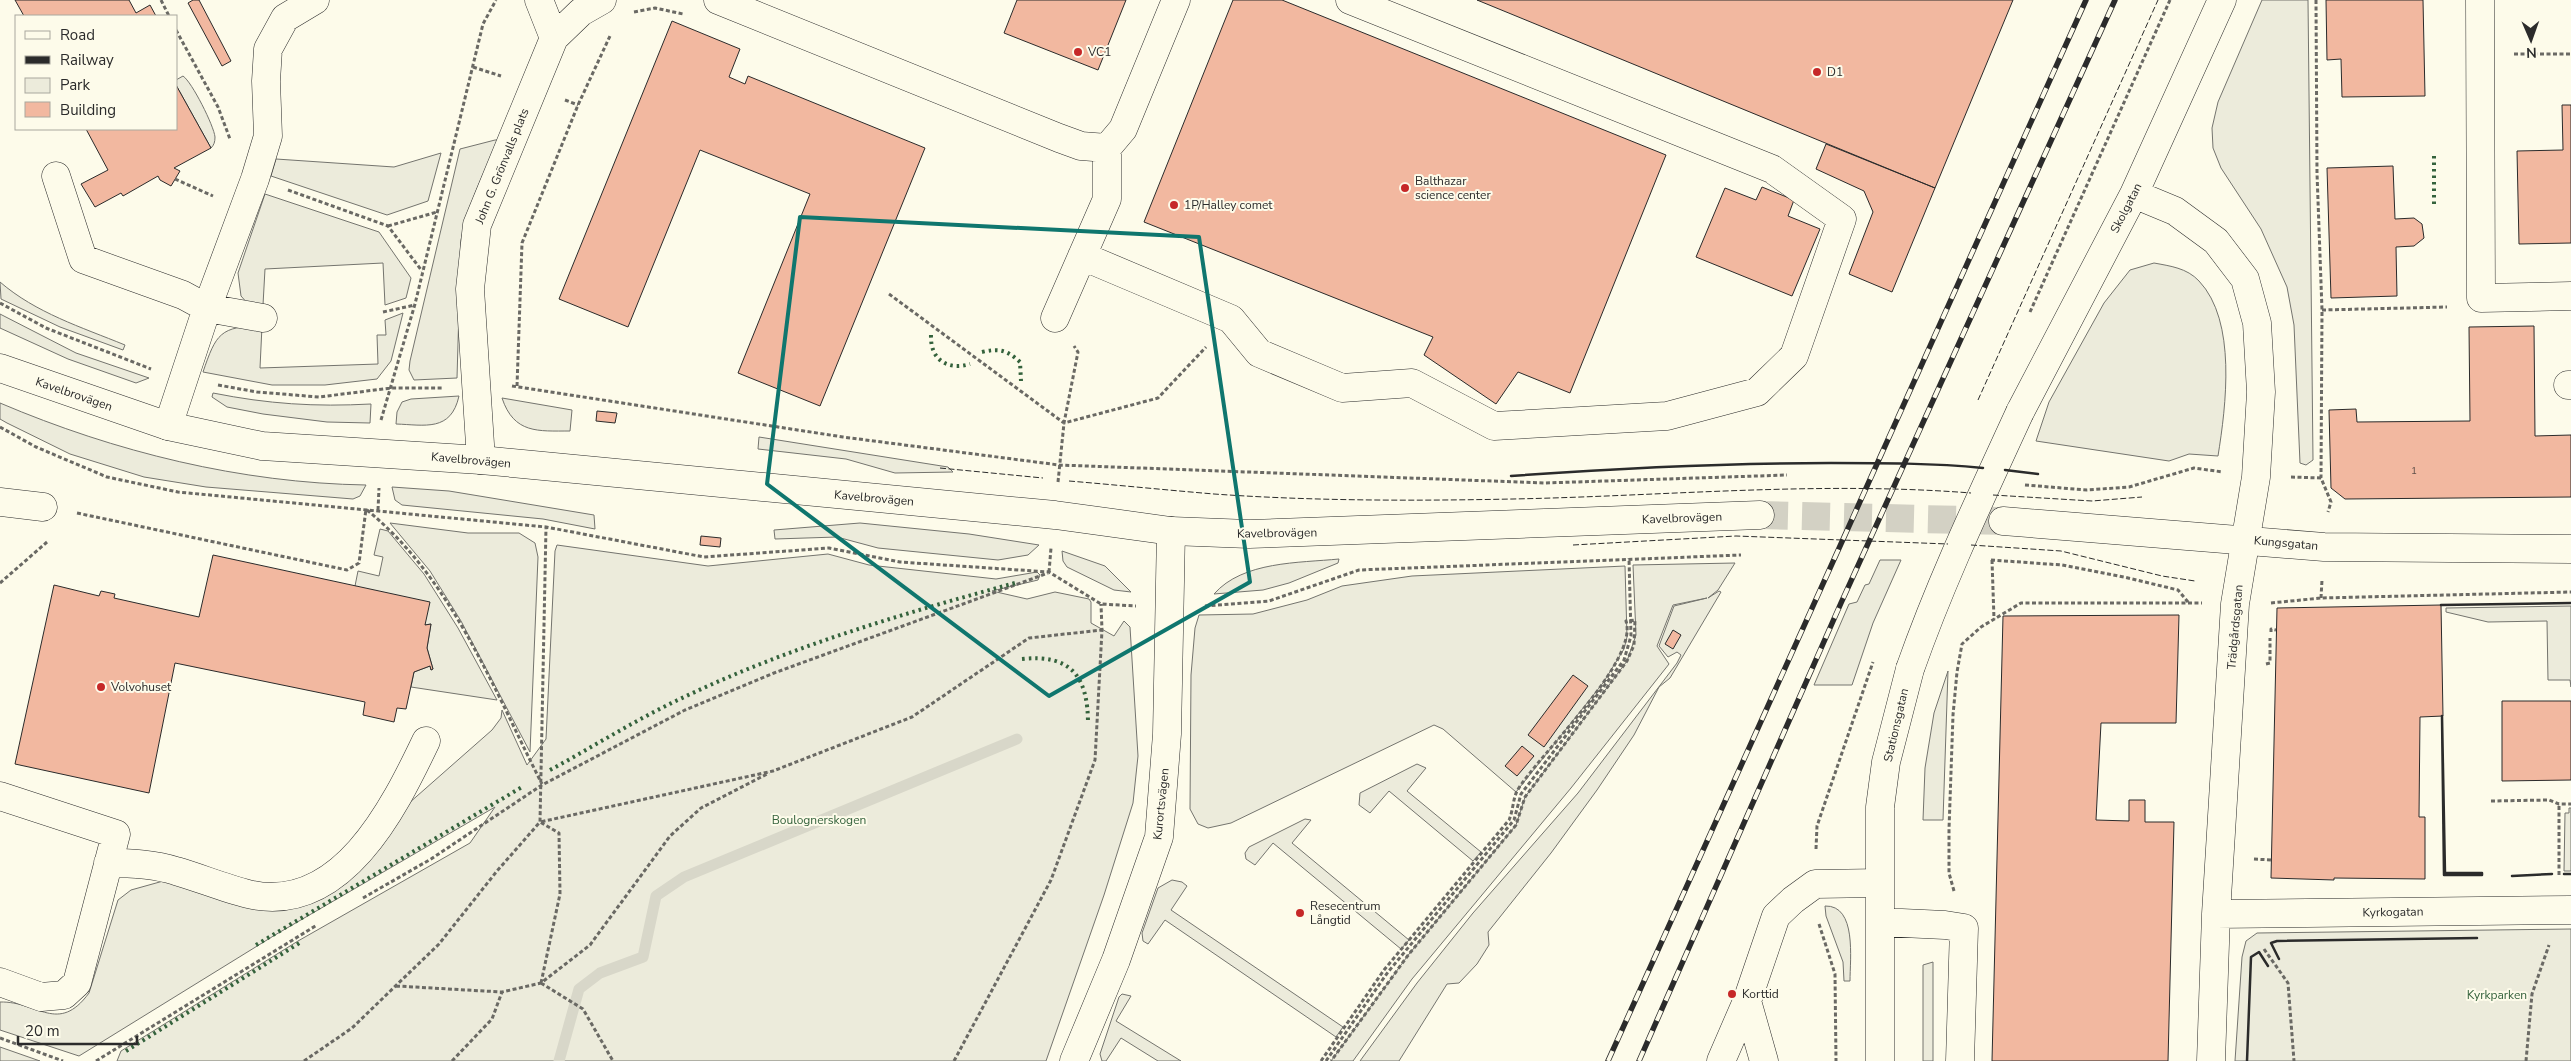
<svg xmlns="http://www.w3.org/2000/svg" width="2571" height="1061" viewBox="0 0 2571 1061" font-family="'Nunito Sans',sans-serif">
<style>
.green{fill:#ecebdb;stroke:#74746e}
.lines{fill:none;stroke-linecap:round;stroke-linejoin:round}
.stream{stroke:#d8d7c9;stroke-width:11}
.building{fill:#f2b8a0;stroke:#2b2b2b}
.major-tunnel{stroke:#d3d1c4;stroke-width:28;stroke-dasharray:28 14;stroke-linecap:butt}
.minor-casing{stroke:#2b2b2b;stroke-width:29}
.major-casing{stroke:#2b2b2b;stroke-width:29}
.path{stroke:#6a6964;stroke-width:3;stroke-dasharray:4 2.5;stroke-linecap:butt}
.minor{stroke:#fdfbea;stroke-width:28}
.major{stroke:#fdfbea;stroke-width:28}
.rail-casing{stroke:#2b2b2b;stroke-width:5.5}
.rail{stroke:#fdfbea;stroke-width:4;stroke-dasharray:11;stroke-linecap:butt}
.minor-bridge-casing{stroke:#2b2b2b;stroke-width:29;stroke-linecap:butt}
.minor-bridge{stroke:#fdfbea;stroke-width:28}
.hedge{stroke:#34623c;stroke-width:4;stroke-dasharray:2.5 4;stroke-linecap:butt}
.fence{stroke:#2b2b2b;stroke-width:1;stroke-dasharray:6 2.5;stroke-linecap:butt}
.wall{stroke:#2b2b2b;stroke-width:2.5}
.marked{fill:none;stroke:#0f766e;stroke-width:4;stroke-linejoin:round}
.poi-dot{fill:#c62828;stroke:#fdfbea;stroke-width:2}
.labels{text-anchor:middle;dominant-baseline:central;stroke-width:4;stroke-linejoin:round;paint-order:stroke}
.number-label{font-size:10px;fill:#5d4e48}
.poi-label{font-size:12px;fill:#2b2b2b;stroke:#fdfbea;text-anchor:start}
.street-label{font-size:12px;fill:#2b2b2b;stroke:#fdfbea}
.park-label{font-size:12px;fill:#34623c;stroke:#fdfbea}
</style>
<rect width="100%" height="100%" fill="#fdfbea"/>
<path class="green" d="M2262,0H2308L2313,460L2306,465L2300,463L2294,325L2287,287L2261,229L2221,168L2213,148L2212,128L2218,102Z
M183,76C192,82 214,126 215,137C215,142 214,145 211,148L176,85V80Z
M495,140H499C484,172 468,205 461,240L457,378L414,380L409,370L410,361L460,149Z
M441,153L428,201L387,215L271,176L276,159L394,167Z
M265,194L379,232L411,278L406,298L385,305L383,263L265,269L263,305H249L241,296L238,273Z
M2154,263C2170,266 2187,268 2199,281C2237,321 2226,406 2218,456L2189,454L2169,461L2036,441L2049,402L2104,303L2130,270Z
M0,282C36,313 81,327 125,345L123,350L60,327L1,299Z
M403,313L391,361L377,379L325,385H272L203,372C216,334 220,326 262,326L260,368L378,364L377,335H386L385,320Z
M0,314L76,353L149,378L136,383L68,359L0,328Z
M213,393C268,404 315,407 371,404L370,423L327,422L263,414L227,407L212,397Z
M459,396C451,432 425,425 396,424L397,412L402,402L411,399Z
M502,398L572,410L570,431C538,431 514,434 502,398Z
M0,403C115,452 241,483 366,485L360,496L353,499L206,487L144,477L70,454L7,423L0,419Z
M759,437L948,467L953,472L895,473L846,459L758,449Z
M392,487L449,491L594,515L595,529L543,519L402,505L395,500Z
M390,523L468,533H519L535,543L538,557L530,752L461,621L430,571Z
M860,523L969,534L1039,545L1028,555L998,560L878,548L837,537L775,539L774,530Z
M380,529L388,531L424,574L458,628L497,700L411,687L414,672L430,666L431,670L433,669L427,648L431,624L425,625L355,586L358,571L379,576L383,557L374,555Z
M557,545L708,566L828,554L869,565L996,579L1037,572L1040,575L1038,580L992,591L1027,599L1055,592L1089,599L1091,602V623L1114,636L1124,621L1130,627L1138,756L1133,803L1104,895L1046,1061H117L121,1051L298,941L470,843L495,807L275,935L79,1056L0,1030V1002C38,1001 58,1035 89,993L118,900L131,890L174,878L281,905L400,811L492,730L501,718L502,710L527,765L546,739L555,551Z
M1062,551L1105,566L1131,592L1114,590L1067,567L1063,561Z
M1339,559L1338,563L1289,583L1263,590L1214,594C1243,561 1299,563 1339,559Z
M1880,560H1901L1873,623L1852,685H1814L1849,604L1857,602L1865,585L1869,584Z
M1735,563L1718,590L1708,598L1719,591L1721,592L1670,678L1659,687L1634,735L1597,790L1551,853L1488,932L1489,945L1477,964L1459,983L1447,984L1399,1061H1360L1417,983L1473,913L1578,793L1677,663L1681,655L1677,652L1668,657L1659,646L1674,606L1707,598L1673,605L1657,646L1669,664L1571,788L1412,979L1353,1061H1331L1409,954L1516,825L1525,797L1627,661L1636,635L1633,565Z
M1625,566L1627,637L1624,649L1603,683L1516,792L1443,729L1434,725L1231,823L1208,828L1198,824L1190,809L1191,675L1195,628L1199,615L1253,614L1307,600L1342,586L1412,576Z
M2571,606V687L2570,680H2548L2547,621L2488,622L2446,612V608Z
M1948,671L1943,820H1923L1925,768L1934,713Z
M1417,764L1426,768L1407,791L1481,852L1473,861L1389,791L1370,813L1359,805L1360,793Z
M2569,808H2571V871H2564L2565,813H2569Z
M1305,819L1311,820L1292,843L1409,940L1401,949L1273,843L1255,865L1246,859L1245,853L1249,847Z
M1172,880L1182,882L1187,886L1171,910L1343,1027L1336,1037L1165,920L1148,944L1143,941L1142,933L1158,888Z
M1825,906C1857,905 1850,959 1850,981H1844L1843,962L1826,916Z
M2571,929V1061H2235L2242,957L2246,941L2257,933Z
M1933,962V1061H1923V965Z
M1122,994L1131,996L1116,1021L1181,1061H1158L1121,1038L1106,1061H1102L1100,1054L1119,997Z
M0,1047L40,1061H0Z"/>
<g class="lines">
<path class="stream" d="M559,1061L579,989L600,973L643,957L656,896L684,877L1017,739"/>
</g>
<path class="building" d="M15,0H129L136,13L150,5L156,16H24Z
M193,0H199L231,61L222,66L188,3Z
M1017,0H1126L1098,70L1004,33Z
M1233,0H1282L1666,155L1570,393L1518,372L1496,404L1424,355L1433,337L1144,222Z
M1477,0H2013L1935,188Z
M2326,0H2423L2425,96L2342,97L2341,59L2327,60Z
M672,21L740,49L729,77L745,84L748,76L925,148L820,406L738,373L810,194L700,150L628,327L559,299Z
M176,85L211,148L174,168L180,171L171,186L160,180L158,176L123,196L121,193L95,207L81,184L108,170L86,129H176Z
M2562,105H2571V243L2519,244L2517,151L2563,150Z
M1826,144L1935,188L1892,292L1849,274L1873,212L1864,191L1816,169Z
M2393,166L2395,219L2414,218L2422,224L2424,238L2414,246L2396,247L2397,296L2331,298L2327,168Z
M1762,187L1794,200L1788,216L1820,229L1792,296L1696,257L1725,188L1756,200Z
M2534,326L2535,436L2571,435V497L2345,499L2331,488L2329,410L2356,409L2357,422L2470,421L2469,327Z
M597,411L617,413L615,423L596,421Z
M701,536L721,538L720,547L700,545Z
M213,555L430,602L425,625L431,624L427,648L433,669L431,670L430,666L414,672L406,709L397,708L394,722L363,715L365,702L175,663L149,793L15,764L54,585L99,596L101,591L115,594L114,598L199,617Z
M2441,605L2443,716L2420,717L2419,817H2425V879L2334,878V880L2271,878L2277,608Z
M2179,615L2176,723H2101L2096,820L2129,821V800H2145V822H2174L2168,1061H1992L2003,616Z
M1673,630L1681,635L1673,649L1665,644Z
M1573,675L1588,686L1544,747L1528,735Z
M2502,701H2571V780L2502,781Z
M1522,746L1534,756L1517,776L1505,766Z"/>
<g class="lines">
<path class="major-tunnel" d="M1760,515L2003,521"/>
<defs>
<path id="minor" d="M718,0L1059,138L1081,146L1107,148L1123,129L1176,0
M2480,0L2481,298L2571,296
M554,38L581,12L602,0
M56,176L83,259L183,295L207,308L263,318
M2134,194L2175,211L2216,241L2245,279L2257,323L2261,392L2256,477L2235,604L2216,914L2211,1061
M1082,256L1231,319L1259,353L1342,388L1412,383L1494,426L1667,416L1757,392L1794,356L1842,219L1772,169L1350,0
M1055,318L1107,199V148
M2568,385H2571
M2020,412L2134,194L2222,0
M168,426L207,308L255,179L268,136L266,81L268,49L285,18L315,0
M481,460L470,289L477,225L554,38L539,0
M0,502L43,507
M0,796L116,834L77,983L64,995L41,997L0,982
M108,863C132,863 154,864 176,871C200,878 224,888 248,894C341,916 394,808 426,741
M2216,914L2571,910
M1880,922L1945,925L1964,928L1960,1061
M1747,1001L1764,1061
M1074,1061L1116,960L1159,837L1167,734L1171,531
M1721,1061L1747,1001L1776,916L1793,900L1815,884L1880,883
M1880,1061V807L1886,762L1910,669"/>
<path id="major" d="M0,368L168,426L262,446L481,460L1055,515L1171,531L1249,534L1760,515
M2003,521L2324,547L2571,549"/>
</defs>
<use href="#minor" class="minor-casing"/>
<use href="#major" class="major-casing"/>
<path class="path" d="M161,0L169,16
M2316,0L2317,173L2322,310L2321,478L2331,502L2328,512
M634,12L655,8L683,14
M176,30L218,107L230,139
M2514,54H2571
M473,67L501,76
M565,100L578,105
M175,179L213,196
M288,190L388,226L422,271
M388,226L437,212
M889,294L1064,423L1158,398L1206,347
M0,303L46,328L151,369
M2322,310L2447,307
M383,312L415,305
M2030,312L2170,0
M218,385L257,392L319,397L391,388H443
M512,386L843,437L1059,465L1545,483L1787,475
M517,386L522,243L578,105L610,36
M381,420L415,304L483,24L496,0
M0,427L36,447L107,477L178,492L546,527L704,557L829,548L900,562L1049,572L1101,604L1136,606
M2291,477L2321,478
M1058,482L1064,423L1078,352L1074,346
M2025,485L2087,490L2129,487L2194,468L2223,472
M367,510C452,579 493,688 542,784
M378,510L379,488
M77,513L347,570L359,563L366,509
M1991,560L2062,565L2124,577L2178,590L2188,602
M1992,560L1994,619
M1049,572L1051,548
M0,583L47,542
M2321,598L2322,580
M2271,603L2321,598L2571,592
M1205,606L1269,601L1359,570L1741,555
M2271,632V629L2276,630
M2266,664L2270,663V638
M2491,801L2549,800L2559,804H2571
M1816,849L1817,826L1873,662
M2254,859L2271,860
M2559,875V804
M1954,891L1949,873V829L1953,715L1957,672L1962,644L1981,627L2021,603H2202
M363,898L431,859L542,785L685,710L774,673L1048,573
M1819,924L1835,974L1836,1061
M2264,949L2288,983L2294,1061
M541,983L560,894L559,833L540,822L773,771L912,717L1029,638L1102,630
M541,983L583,1009L613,1061
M396,986L502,992L541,983L590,945L670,836L701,808L769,773
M0,1038L63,1061
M96,1061L317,925
M304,1061L352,1028L439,944L497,871L540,822L546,527
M452,1061L492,1019L502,992
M954,1061L1051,880L1095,760L1102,630L1101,604
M1321,1061L1384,970L1509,820C1513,811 1513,799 1517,791C1539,754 1639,662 1626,621L1635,620L1634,645L1627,661L1525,797L1516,825L1409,954L1331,1061
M1326,1061L1388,972L1514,820L1521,794L1624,660L1631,636L1629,558
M2526,1061L2532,994L2549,945"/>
<use href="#minor" class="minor"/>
<use href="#major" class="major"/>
<defs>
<path id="rail" d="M1608,1061L2086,0
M1639,1061L1841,603L2115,0"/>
</defs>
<use href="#rail" class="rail-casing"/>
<use href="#rail" class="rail"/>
<defs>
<path id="minor-bridge" d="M1910,669C1941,581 1981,497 2020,412"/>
</defs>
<use href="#minor-bridge" class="minor-bridge-casing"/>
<use href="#minor-bridge" class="minor-bridge"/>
<path class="hedge" d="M2434,204V156
M931,335C930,359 947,371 970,364
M982,352C999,348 1007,350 1020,362L1021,381
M1022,659C1071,654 1088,676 1088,724
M550,770C593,747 635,720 680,699C786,648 901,614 1015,583
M256,945L522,787
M126,1051L301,942"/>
<path class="fence" d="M1978,400L2158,0
M940,468L1043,478
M1069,481C1117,485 1166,490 1214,494C1313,501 1413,501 1513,499C1666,496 1818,481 1971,493
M1993,495L2092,501L2142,497
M1573,545L1736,536L1948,544
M1971,545L2061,551L2162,576L2195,581
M2442,716L2444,875"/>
<path class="wall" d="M2005,470L2038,474
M1511,476C1618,468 1724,463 1831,463C1882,463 1932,463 1983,468
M2441,605L2571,603
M2442,716L2445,873H2482V875H2444Z
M2564,874H2571
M2512,876L2552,874
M2279,959L2271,943L2277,941L2477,938
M2247,1061L2251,957L2259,952L2268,966"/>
</g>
<path class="marked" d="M800,217L1199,237L1250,582L1049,696L767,484Z"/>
<g class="poi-dot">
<circle cx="1078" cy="52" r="5"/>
<circle cx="1817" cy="72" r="5"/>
<circle cx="1405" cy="188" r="5"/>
<circle cx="1174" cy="205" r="5"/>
<circle cx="101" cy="687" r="5"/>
<circle cx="1300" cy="913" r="5"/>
<circle cx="1732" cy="994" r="5"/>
</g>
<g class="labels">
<g class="number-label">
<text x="2414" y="471">1</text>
</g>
<g class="poi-label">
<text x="1088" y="52">VC1</text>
<text x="1827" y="72">D1</text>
<text x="1415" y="181">Balthazar<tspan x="1415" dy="14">science center</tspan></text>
<text x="1184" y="205">1P/Halley comet</text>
<text x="111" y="687">Volvohuset</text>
<text x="1310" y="906">Resecentrum<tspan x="1310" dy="14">Långtid</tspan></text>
<text x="1742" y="994">Korttid</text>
</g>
<g class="street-label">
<text transform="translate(502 166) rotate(-68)">John G. Grönvalls plats</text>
<text transform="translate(2126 208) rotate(-63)">Skolgatan</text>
<text transform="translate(74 394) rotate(19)">Kavelbrovägen</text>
<text transform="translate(471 460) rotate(5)">Kavelbrovägen</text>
<text transform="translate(874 498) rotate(5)">Kavelbrovägen</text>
<text transform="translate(1682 518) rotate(-2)">Kavelbrovägen</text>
<text transform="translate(1277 533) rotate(-1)">Kavelbrovägen</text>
<text transform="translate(2286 543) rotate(5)">Kungsgatan</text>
<text transform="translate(2235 627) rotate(-85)">Trädgårdsgatan</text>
<text transform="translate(1896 725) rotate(-77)">Stationsgatan</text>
<text transform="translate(1161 804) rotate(-84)">Kurortsvägen</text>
<text transform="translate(2393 912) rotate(-1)">Kyrkogatan</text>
</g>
<g class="park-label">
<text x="819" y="820">Boulognerskogen</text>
<text x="2497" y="995">Kyrkparken</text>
</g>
</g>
<rect x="15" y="15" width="162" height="115" fill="#fdfbea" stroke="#a9a89e"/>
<rect x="25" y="31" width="25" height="8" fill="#fdfbea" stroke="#a9a89e"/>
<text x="60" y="40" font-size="15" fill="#2b2b2b">Road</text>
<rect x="25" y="56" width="25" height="8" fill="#2b2b2b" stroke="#a9a89e"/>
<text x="60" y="65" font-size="15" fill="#2b2b2b">Railway</text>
<rect x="25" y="78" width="25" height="15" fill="#ecebdb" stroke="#a9a89e"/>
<text x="60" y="90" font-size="15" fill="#2b2b2b">Park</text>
<rect x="25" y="102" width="25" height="15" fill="#f2b8a0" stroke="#a9a89e"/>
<text x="60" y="115" font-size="15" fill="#2b2b2b">Building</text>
<g transform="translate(2531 40) rotate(178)" stroke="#fdfbea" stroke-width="4" paint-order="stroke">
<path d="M0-4L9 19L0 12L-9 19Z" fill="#2b2b2b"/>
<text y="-8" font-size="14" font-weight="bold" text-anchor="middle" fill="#2b2b2b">N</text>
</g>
<path d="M18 1036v8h119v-8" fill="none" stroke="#2b2b2b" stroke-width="2.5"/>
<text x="25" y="1036" font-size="15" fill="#2b2b2b" stroke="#fdfbea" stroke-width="4" paint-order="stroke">20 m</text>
</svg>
